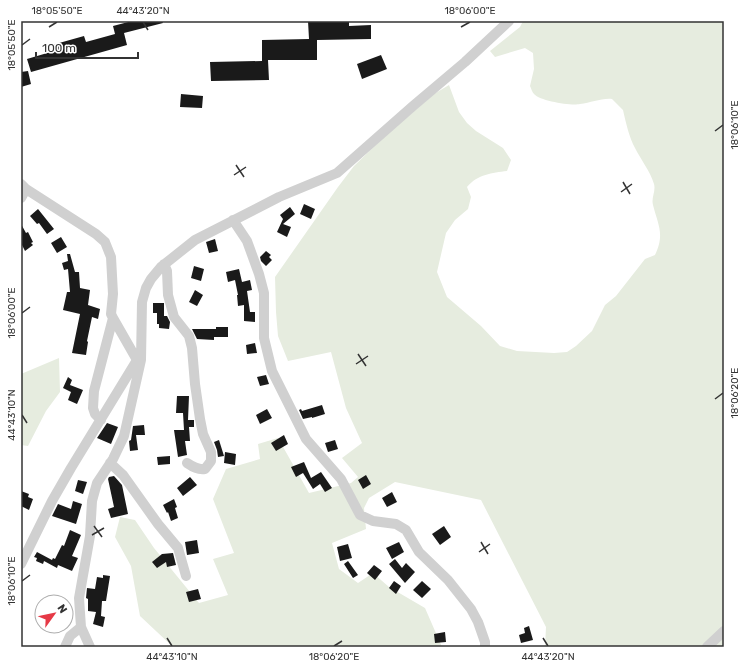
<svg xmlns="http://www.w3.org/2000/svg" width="745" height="668" viewBox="0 0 745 668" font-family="Rubik,sans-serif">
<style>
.green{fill:#e6ecdf}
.building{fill:#1a1a1a}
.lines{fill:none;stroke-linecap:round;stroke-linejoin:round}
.minor{stroke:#d0d0d0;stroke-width:10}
.ticks{fill:none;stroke:#333;stroke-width:1.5}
.neatline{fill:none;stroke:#333;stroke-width:1.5}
.ticks-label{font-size:10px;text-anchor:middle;fill:#333}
</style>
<rect width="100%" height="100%" fill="#fff"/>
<path class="green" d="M523,21H724V647H545L546,627L481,500L395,482L369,498L364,508L366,529L332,543L339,569L358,583L373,573L389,587L425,608L442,647H173L140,616L131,566L115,537L120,517L135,520L154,548L199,603L228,595L213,559L234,553L213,499L226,469L260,459L258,444L278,438L309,493L351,483L358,477L342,458L362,443L346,408L331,352L288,361L278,336L276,312L275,277L338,187L354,166L383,138L434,94L449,85L459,112L467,123L476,131L503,148L511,160L507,171C492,173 478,174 467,187L471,197L468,209L455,220L446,233L437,272L447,297L481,326L500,346L517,351L554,353L567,352L576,346L592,331L605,305L616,296L645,259L655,255C665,234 658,225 653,205C651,198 656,191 654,184C650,171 641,160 635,148C629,137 626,123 623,110L612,99C601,98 591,103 580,104C571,106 540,101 534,94C532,92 531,88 530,86L534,69L533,53L525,48L495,57L490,51L520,27Z
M59,358L60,392L46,411L28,446L21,445V374Z"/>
<path class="building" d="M132,21H162L163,23L124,33L127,45L31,72L27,59L54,51L52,45L84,36L86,42L115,34L113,26Z
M308,21H349V26L371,25V39L317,40V60H268L269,80L211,81L210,62L262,61V40L309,39Z
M381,55L387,69L362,79L357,64Z
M28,71L31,84L21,87V72Z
M181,94L203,96L202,108L180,107Z
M304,204L315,209L311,219L300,214Z
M290,207L295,214L283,224L291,227L287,237L277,232L283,219L280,215Z
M38,209L54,229L47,234L39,223L37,224L30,216Z
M21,224L26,233L28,232L33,242L31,243L33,245L25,251L21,243Z
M61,237L67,247L57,253L51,243Z
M215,239L218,251L209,253L206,242Z
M266,251L271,255L269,257L272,260L266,266L261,261L260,257Z
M67,254H70L75,272H79L80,288L90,290L88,305L100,309L98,319L92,317L87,341L88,342L86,355L72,353L80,314L63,310L67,292H70L68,269L64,270L62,263L68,261Z
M194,266L204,269L201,281L191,278Z
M239,269L242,282L250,280L252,290L247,291L250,312H255V322L244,321V305L238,306L237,295H238L235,280L228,282L226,272Z
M195,290L203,295L197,306L189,302Z
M153,303H164V316H167L170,322L169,329L159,328V324H157V313H153Z
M216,327H228V337H214V340L197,339L192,329H216Z
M255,343L257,353L247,354L246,345Z
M266,375L269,384L260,386L257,377Z
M68,377L72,380L70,385L83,390L77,404L68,400L71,392L63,388Z
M177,396H189L188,420H194V427H189L190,441H185L187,455L178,457L174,430H184L183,413H176Z
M322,405L325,414L312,418V417L303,419L299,410L301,409L302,411Z
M267,409L272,418L260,424L256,415Z
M107,423L118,427L111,444L97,438Z
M144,425L145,435H136L138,450L130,451L129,441L131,440L133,426Z
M284,435L288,444L276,451L271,443Z
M219,440L224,456L218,457L217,450L214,442Z
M335,440L338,449L328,452L325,443Z
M225,452L236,454L235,465L224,463Z
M170,456V464L158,465L157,457Z
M304,462L311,478L321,472L332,488L325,492L320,484L313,489L303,473L296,477L291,467Z
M366,475L371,484L363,489L358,480Z
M114,476L122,485L128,514L111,518L108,509L114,507L108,479L109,477Z
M190,477L197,485L183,496L177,488Z
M78,480L87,482L83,494L75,491Z
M21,491L29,494L28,497L33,499L29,510L21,506Z
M392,492L397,502L387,507L382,498Z
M174,499L177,507L175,508L178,518L171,521L168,512L167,513L163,505Z
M73,501L82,504L76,524L52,516L58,504L71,509Z
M444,526L451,537L440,545L432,534Z
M70,530L81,535L72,556L78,558L72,571L58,565L57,568L44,561L43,564L36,561L37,558L34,557L37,552L52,560L53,558L55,559L62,545L64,546Z
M197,540L199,553L187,555L185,542Z
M399,542L404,552L392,559L386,548Z
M348,544L352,558L340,561L337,547Z
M173,553L176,565L167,567L166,562L157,568L152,562L162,554Z
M395,559L402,568L406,563L415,572L405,583L389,564Z
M348,561L358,575L353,578L344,564Z
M374,565L382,571L375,580L367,573Z
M103,575L110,576L106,601H102L101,616L105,617L103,627L93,624L96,612L88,611V599L86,598L87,588L95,589L97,577L103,578Z
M394,581L401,586L396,594L389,588Z
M422,581L431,589L422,598L413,590Z
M198,589L201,599L189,602L186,592Z
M529,626L533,640L521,643L519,635L525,633L524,628Z
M445,632L446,642L435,643L434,634Z"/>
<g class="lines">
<path class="minor" d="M21,184L26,189L96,234L105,242L111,257L113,294L111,314L113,318L137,360H141
M21,198L26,189
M233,220L247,241L259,274L264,293V338L272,371L306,439L341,479L360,515L373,521L396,524L406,530L419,552L448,580L471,609L478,622L485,642V647
M164,264L167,271L168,295L174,317L189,336L192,348L195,384L200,419L203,434L211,452V461L205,469C198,470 193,467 187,463
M101,420L95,414L93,408L94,391L113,318
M110,463L123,475L158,524L178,548L186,576
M21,564L52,501L71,468L137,360
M65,647L70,636L81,627
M90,647L81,627L79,598L90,536L92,501L97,483L113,459L124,436L141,360L142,302L146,288L151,279L161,267L195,240L279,197L337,173L413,106L465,62L509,21
M707,647L724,631"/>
</g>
<path class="ticks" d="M143,22L148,30M49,27L57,22M461,27L470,22M22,45L30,39M715,131L723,125M236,165L244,177M234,175L246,167M623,182L630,194M621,192L632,184M22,313L30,307M358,354L366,366M356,364L368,356M715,399L723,393M22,415L27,423M94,526L102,537M92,535L104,528M481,542L488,554M479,552L490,544M22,581L30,575M167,638L172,646M543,638L548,646M334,646L342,641"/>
<rect width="745" height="668" fill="none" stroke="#ffffff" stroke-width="44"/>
<g transform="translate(54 614) rotate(57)"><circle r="19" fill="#ffffff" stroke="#adadad"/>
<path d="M0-3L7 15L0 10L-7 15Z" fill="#e63946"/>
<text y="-6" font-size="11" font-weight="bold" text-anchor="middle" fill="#333333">N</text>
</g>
<path d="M36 52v6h102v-6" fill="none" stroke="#333333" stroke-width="2"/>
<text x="42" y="52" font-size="12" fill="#333333" stroke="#ffffff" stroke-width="3" paint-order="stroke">100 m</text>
<rect x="22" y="22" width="701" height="624" class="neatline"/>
<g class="ticks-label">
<text x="57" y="14">18°05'50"E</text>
<text x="143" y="14">44°43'20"N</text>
<text x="470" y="14">18°06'00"E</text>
<text transform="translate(11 45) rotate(-90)" y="4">18°05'50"E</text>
<text transform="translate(734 125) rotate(-90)" y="4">18°06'10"E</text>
<text transform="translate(11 313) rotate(-90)" y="4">18°06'00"E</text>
<text transform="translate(734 393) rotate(-90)" y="4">18°06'20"E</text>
<text transform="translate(11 415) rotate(-90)" y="4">44°43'10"N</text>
<text transform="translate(11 581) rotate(-90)" y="4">18°06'10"E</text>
<text x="172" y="660">44°43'10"N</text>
<text x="334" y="660">18°06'20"E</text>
<text x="548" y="660">44°43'20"N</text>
</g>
</svg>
